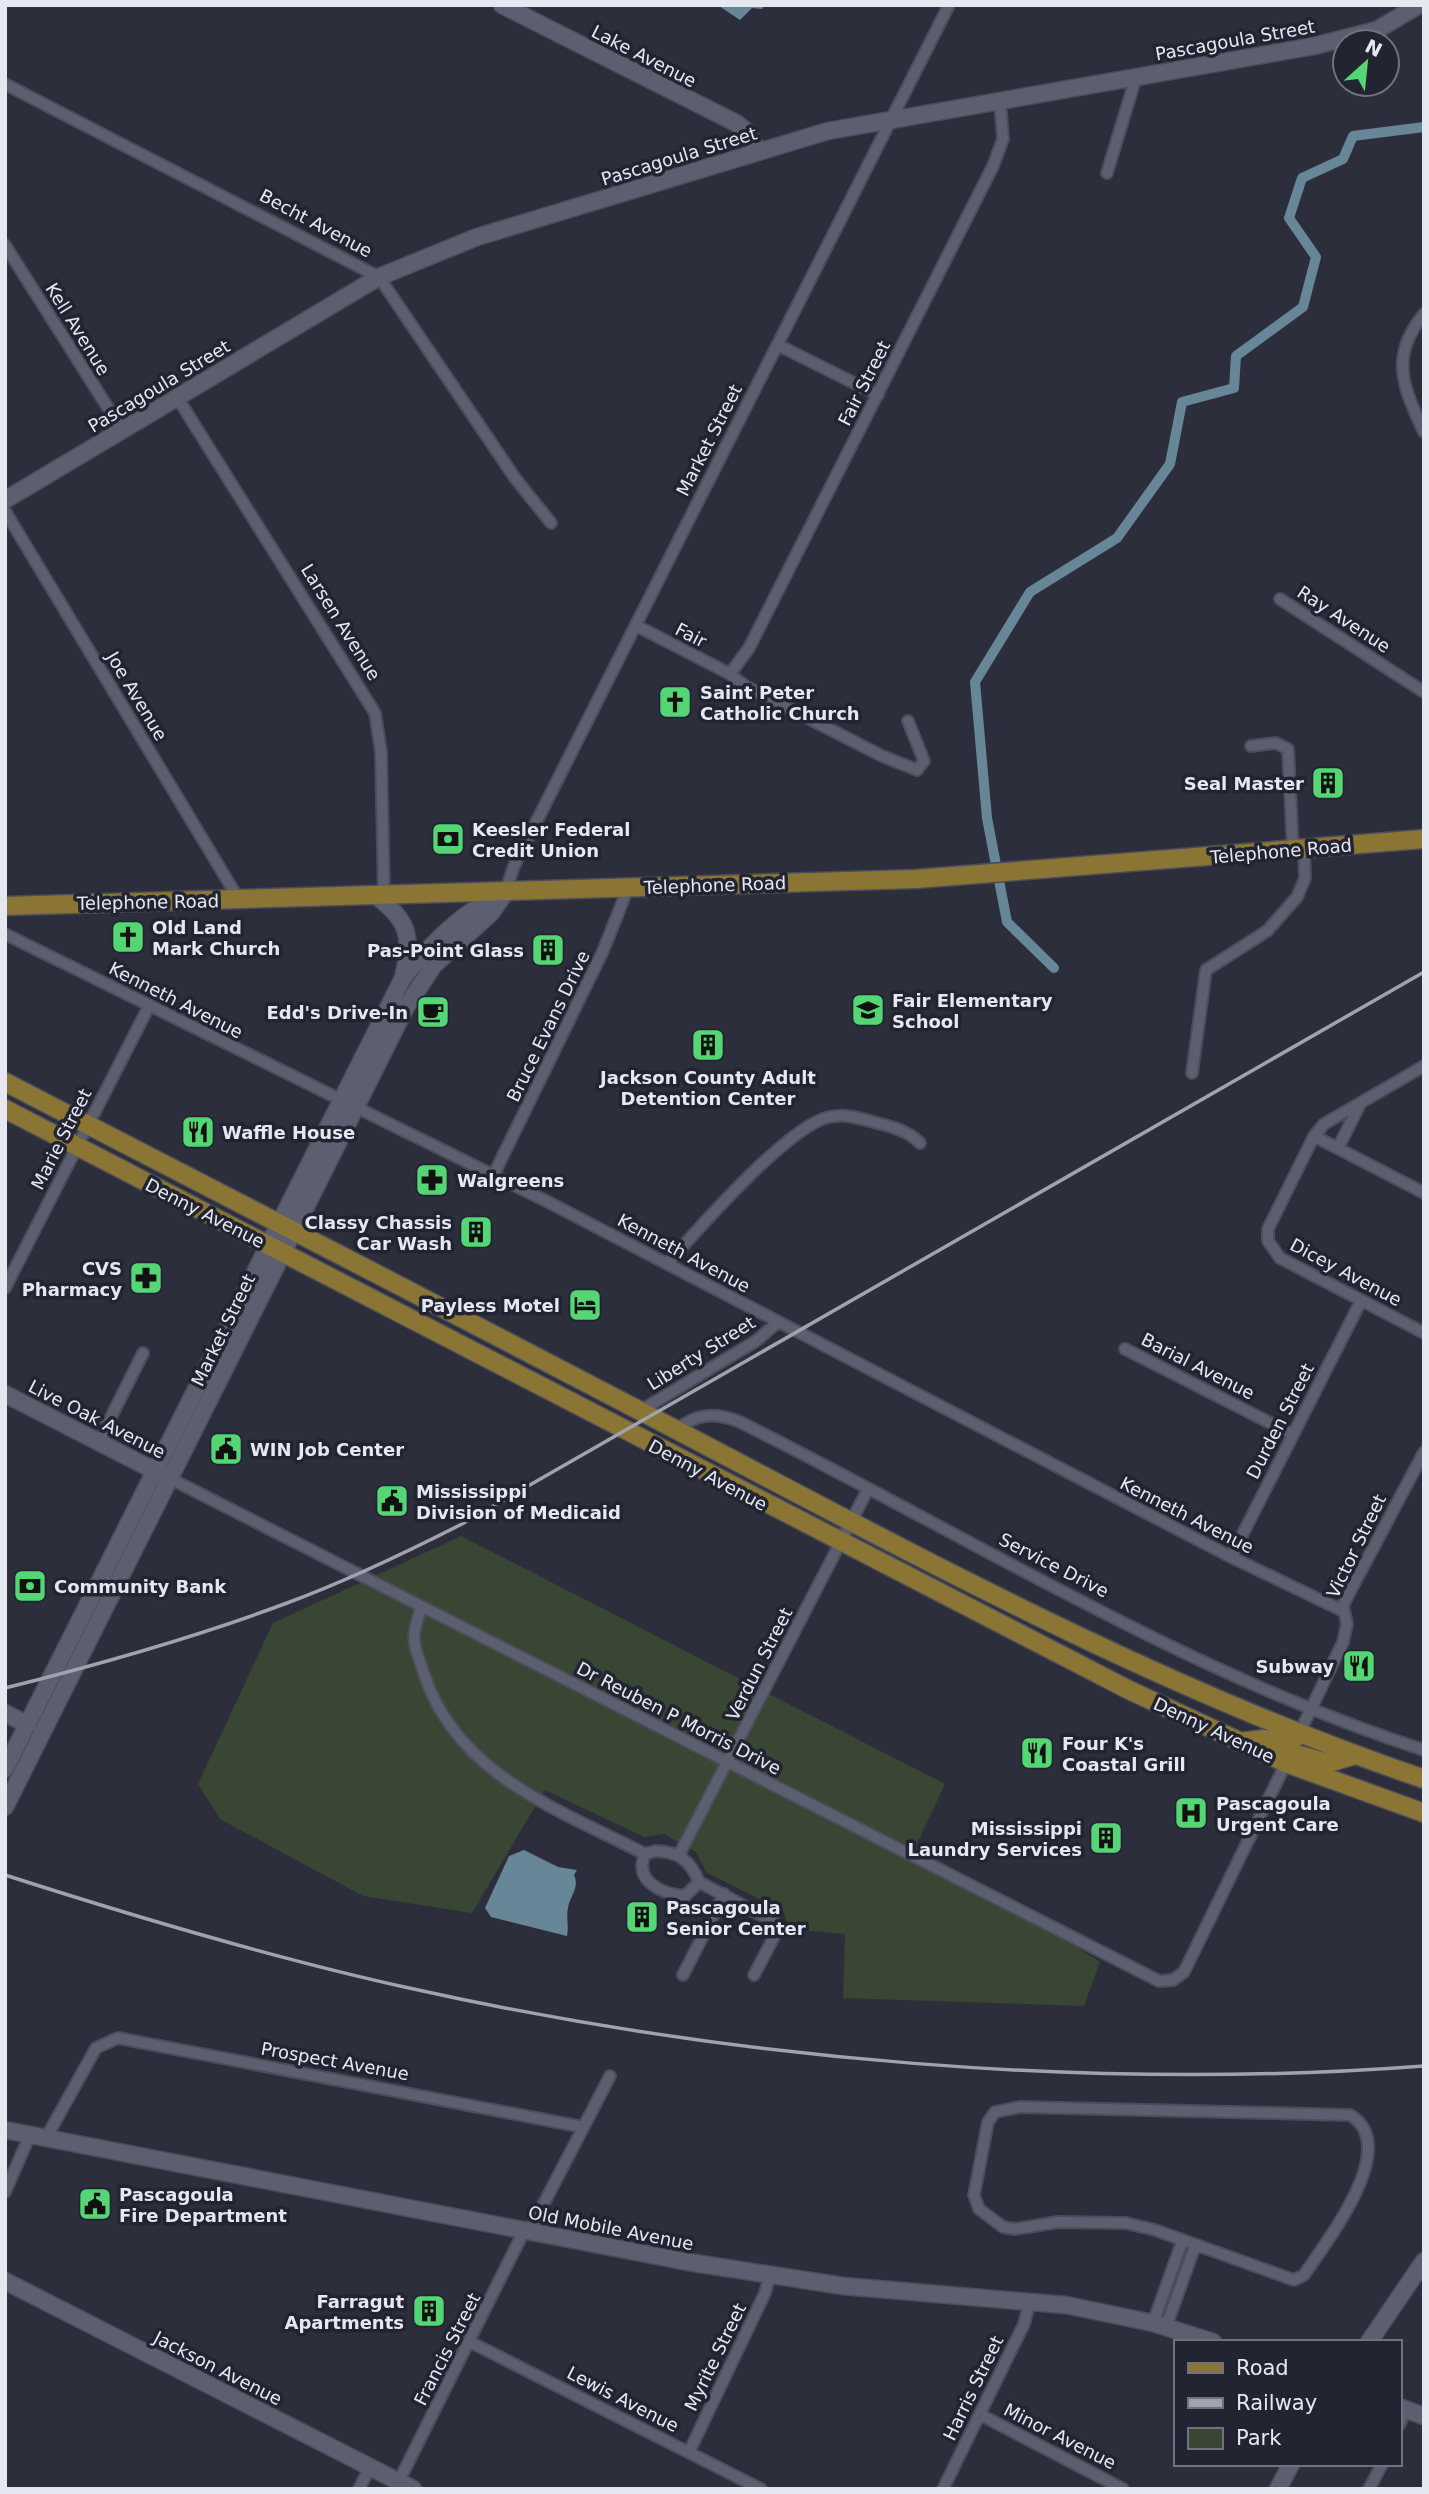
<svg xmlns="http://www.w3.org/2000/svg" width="1429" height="2494" viewBox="0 0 1429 2494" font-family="'DejaVu Sans',sans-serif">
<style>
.green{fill:#384633}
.water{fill:#678697}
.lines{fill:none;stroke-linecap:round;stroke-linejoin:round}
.canal{stroke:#678697;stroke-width:10}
.street-casing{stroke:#4b4d59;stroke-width:14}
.secondary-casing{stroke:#4b4d59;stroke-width:19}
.primary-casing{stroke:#4b4d59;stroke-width:21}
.street{stroke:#5c5f6f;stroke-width:10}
.secondary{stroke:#5c5f6f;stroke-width:16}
.primary{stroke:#8a7534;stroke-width:18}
.rail{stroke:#a0a2ad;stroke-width:3.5}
.labels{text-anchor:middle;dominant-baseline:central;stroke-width:7;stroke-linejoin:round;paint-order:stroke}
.street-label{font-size:18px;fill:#e6e8f1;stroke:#222432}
.poi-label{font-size:18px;font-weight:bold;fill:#e6e8f1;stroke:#222432;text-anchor:start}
</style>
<rect width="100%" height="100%" fill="#2c2e3c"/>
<path class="green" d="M461,1536L945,1784L916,1846L1100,1962L1084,2006L843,1998L845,1934L790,1929L783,1911L706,1872L696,1852L664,1834L644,1837L545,1790L472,1913L363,1896L220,1819L198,1784L273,1623Z"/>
<path class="water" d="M765,5L762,9L752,8L740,20L719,6Z
M524,1850L558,1867L577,1870L574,1875C580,1888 570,1895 568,1908C566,1917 569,1926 567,1936L491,1917L485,1908L509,1856Z"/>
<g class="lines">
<path class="canal" d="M1054,968L1007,922L987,818L975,682L1030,592L1117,538L1170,464L1182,402L1234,388L1236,356L1303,307L1316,257L1289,218L1302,178L1343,159L1353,136L1424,127"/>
<defs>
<path id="street" d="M5,84L379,277L515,478L551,523
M1107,173L1136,77
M5,245L122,430
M1424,314C1389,356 1403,387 1424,432
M778,345L878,395
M177,397L375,713L381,752L384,895
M5,511L238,898
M1280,599L1424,692
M637,626L730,674L745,686L882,756L917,770L924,761L908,721
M730,674L749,648L993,166L1003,139L1000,100
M1251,746L1276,743L1288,749L1293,851
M505,893L514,866L949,5
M5,934L550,1203L1231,1557L1343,1611
M1424,1066L1324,1124L1314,1136L1268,1229V1241L1280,1258L1424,1333
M1192,1073L1206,970L1267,931L1297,897L1305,878L1304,850
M1314,1136L1424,1193
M1338,1148L1360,1104
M493,1176L603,951L628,888
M667,1264C698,1229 788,1126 829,1117C845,1113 862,1119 877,1123C893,1127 908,1131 920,1143
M5,1288L149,1006
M1125,1349L1292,1434
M640,1411L756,1341L778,1322
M676,1430C695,1414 714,1412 738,1421C964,1533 1182,1672 1424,1750
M98,1443L143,1353
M171,1479L1159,1981L1173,1980L1184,1972L1286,1763
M1231,1557L1361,1301
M421,1607C419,1616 414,1628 414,1638C414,1649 421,1663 424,1674C457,1775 558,1809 645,1854
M1299,1734L1343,1642L1347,1624L1343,1605L1424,1452
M655,1851C678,1851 691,1861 699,1882L685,1896C662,1894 633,1881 645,1854Z
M679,1855L868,1489
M699,1882L774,1922L775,1935L754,1975
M683,1975L724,1894
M1020,2107L1350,2115C1403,2146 1325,2243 1304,2275L1294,2280L1155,2230L1126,2223L1058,2222L1015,2229L1003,2227L979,2209L974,2195L988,2122L995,2112Z
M46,2138L96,2048L118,2038L583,2127
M5,2192L30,2135
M529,2232L610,2076
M1153,2323L1182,2242
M1166,2327L1195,2246
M470,2342L761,2489
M981,2415L1123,2489
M1399,2425L1406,2410
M689,2452L765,2293L770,2275
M399,2481L524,2231
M359,2489L370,2467
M943,2489L1024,2324L1030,2301
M1369,2489L1382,2464"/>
<path id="secondary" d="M502,5L736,123L746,131L759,151
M5,500L379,277L477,237L828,131L1314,46L1377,30L1419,5
M375,895C407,919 413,935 404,973
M5,1394L163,1475
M5,1713L28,1725
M5,1769L404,976C434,942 462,911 505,893
M5,1807L406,1007L434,965L491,913L505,893
M5,2130L688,2262L843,2286L1066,2305L1153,2323L1213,2342
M5,2281L413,2489
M1369,2342L1424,2261
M1399,2407L1424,2416
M1278,2489L1291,2464"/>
<path id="primary" d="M5,906L915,879L1424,839
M5,1082C220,1193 434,1303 648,1415C900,1547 1153,1687 1424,1779
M5,1109L1129,1690L1286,1763L1424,1813
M1239,1742L1265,1739L1289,1744L1299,1734
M1286,1763L1299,1755L1328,1763L1355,1755"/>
</defs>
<use href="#street" class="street-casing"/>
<use href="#secondary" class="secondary-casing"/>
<use href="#primary" class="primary-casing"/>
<use href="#street" class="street"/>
<use href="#secondary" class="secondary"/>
<use href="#primary" class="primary"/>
<path class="rail" d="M5,1688C97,1665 199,1636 287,1603C347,1581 405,1553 462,1524L1424,972
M5,1875C139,1918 273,1958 409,1988C732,2060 1094,2091 1424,2066"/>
</g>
<defs>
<symbol id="church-square" viewBox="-11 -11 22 22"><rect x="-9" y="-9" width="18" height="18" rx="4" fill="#53d673" stroke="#222432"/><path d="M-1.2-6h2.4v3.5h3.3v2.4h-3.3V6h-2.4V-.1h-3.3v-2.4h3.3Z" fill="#111"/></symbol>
<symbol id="building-square" viewBox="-11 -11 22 22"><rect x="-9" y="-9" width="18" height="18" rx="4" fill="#53d673" stroke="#222432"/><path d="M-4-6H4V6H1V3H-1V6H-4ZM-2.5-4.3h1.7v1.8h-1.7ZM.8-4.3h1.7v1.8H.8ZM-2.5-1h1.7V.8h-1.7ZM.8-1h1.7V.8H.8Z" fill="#111"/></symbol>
<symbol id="bank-square" viewBox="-11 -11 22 22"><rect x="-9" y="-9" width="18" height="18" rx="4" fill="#53d673" stroke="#222432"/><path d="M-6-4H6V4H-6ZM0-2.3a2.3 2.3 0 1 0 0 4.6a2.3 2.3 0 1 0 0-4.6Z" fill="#111"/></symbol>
<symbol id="school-square" viewBox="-11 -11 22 22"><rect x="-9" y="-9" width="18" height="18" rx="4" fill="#53d673" stroke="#222432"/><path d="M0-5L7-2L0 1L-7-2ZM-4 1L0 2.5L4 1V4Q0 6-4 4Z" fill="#111"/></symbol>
<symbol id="cafe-square" viewBox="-11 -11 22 22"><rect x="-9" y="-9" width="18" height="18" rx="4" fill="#53d673" stroke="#222432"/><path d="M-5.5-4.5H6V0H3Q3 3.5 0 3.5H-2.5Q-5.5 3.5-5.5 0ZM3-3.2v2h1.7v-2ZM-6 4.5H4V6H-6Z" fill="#111"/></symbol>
<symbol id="restaurant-square" viewBox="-11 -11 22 22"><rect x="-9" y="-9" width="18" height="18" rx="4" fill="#53d673" stroke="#222432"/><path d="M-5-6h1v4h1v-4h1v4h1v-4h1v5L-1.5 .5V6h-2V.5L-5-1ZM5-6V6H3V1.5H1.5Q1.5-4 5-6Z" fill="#111"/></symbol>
<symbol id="pharmacy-square" viewBox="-11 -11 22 22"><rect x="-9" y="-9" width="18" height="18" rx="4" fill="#53d673" stroke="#222432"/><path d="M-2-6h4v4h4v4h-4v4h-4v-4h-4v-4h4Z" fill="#111"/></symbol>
<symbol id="hotel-square" viewBox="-11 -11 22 22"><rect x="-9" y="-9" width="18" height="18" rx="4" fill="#53d673" stroke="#222432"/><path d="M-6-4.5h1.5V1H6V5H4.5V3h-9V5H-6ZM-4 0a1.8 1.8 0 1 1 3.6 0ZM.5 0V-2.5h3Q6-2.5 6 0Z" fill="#111"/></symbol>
<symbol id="civic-square" viewBox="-11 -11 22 22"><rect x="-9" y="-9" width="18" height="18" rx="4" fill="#53d673" stroke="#222432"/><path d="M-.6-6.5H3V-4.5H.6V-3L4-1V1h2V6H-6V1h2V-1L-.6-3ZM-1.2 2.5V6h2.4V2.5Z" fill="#111"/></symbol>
<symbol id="hospital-square" viewBox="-11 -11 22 22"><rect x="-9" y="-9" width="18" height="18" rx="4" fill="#53d673" stroke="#222432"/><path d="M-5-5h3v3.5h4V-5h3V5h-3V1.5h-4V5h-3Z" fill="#111"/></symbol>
</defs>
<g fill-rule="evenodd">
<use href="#church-square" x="656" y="683" width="38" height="38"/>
<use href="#building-square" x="1309" y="764" width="38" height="38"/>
<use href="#bank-square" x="429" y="820" width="38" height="38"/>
<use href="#church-square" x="109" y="918" width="38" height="38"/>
<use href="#building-square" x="529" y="931" width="38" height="38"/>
<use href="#school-square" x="849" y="991" width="38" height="38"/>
<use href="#cafe-square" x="414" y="993" width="38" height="38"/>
<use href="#building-square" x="689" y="1026" width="38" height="38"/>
<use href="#restaurant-square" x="179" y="1113" width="38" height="38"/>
<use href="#pharmacy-square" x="413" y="1161" width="38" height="38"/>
<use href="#building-square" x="457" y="1213" width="38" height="38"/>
<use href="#pharmacy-square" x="127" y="1259" width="38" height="38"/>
<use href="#hotel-square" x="566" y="1286" width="38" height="38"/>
<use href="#civic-square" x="207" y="1430" width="38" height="38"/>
<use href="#civic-square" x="373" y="1482" width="38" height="38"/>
<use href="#bank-square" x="11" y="1567" width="38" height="38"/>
<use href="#restaurant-square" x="1340" y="1647" width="38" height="38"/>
<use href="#restaurant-square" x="1018" y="1734" width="38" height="38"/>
<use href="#hospital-square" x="1172" y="1794" width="38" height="38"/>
<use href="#building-square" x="1087" y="1819" width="38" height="38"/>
<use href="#building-square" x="623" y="1898" width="38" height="38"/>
<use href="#civic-square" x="76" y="2185" width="38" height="38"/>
<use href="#building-square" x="410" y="2292" width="38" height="38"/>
</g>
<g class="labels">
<g class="street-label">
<text transform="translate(1235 40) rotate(-10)">Pascagoula Street</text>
<text transform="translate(644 56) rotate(27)">Lake Avenue</text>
<text transform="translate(679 156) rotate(-17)">Pascagoula Street</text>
<text transform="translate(316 223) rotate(28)">Becht Avenue</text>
<text transform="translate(78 329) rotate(58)">Kell Avenue</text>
<text transform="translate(864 383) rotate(-63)">Fair Street</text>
<text transform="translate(159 386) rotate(-31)">Pascagoula Street</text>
<text transform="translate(709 440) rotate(-63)">Market Street</text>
<text transform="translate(1344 619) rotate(33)">Ray Avenue</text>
<text transform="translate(341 622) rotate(58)">Larsen Avenue</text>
<text transform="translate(691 635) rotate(27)">Fair</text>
<text transform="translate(137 696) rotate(59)">Joe Avenue</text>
<text transform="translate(1281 851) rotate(-5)">Telephone Road</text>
<text transform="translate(715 885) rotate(-2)">Telephone Road</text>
<text transform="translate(148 902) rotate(-1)">Telephone Road</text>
<text transform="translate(176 1000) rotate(27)">Kenneth Avenue</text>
<text transform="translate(548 1026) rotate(-64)">Bruce Evans Drive</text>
<text transform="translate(61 1139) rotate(-63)">Marie Street</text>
<text transform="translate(205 1213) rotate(27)">Denny Avenue</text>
<text transform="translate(684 1253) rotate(28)">Kenneth Avenue</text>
<text transform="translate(1346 1272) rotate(28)">Dicey Avenue</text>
<text transform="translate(223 1330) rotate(-64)">Market Street</text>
<text transform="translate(701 1353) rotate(-32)">Liberty Street</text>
<text transform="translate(1198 1366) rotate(27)">Barial Avenue</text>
<text transform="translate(97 1419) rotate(27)">Live Oak Avenue</text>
<text transform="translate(1280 1421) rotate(-63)">Durden Street</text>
<text transform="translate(708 1475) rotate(28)">Denny Avenue</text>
<text transform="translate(1187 1515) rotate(27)">Kenneth Avenue</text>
<text transform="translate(1356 1546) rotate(-64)">Victor Street</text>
<text transform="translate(1054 1565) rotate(27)">Service Drive</text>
<text transform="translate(759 1664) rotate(-63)">Verdun Street</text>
<text transform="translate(679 1718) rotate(27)">Dr Reuben P Morris Drive</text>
<text transform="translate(1214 1730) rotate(25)">Denny Avenue</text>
<text transform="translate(335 2061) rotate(10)">Prospect Avenue</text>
<text transform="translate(611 2228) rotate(11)">Old Mobile Avenue</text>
<text transform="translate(447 2349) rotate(-63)">Francis Street</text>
<text transform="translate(715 2357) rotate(-64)">Myrite Street</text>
<text transform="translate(218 2368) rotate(27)">Jackson Avenue</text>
<text transform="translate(973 2388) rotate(-64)">Harris Street</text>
<text transform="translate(623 2399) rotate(27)">Lewis Avenue</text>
<text transform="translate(1060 2436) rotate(27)">Minor Avenue</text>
</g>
<g class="poi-label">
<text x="700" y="692">Saint Peter<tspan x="700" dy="21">Catholic Church</tspan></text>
<text x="1304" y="783" text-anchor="end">Seal Master</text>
<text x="472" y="829">Keesler Federal<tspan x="472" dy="21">Credit Union</tspan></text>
<text x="152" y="927">Old Land<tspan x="152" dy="21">Mark Church</tspan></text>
<text x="524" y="950" text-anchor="end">Pas-Point Glass</text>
<text x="892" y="1000">Fair Elementary<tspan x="892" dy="21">School</tspan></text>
<text x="408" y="1012" text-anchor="end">Edd's Drive-In</text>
<text x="708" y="1077" text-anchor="middle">Jackson County Adult<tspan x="708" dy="21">Detention Center</tspan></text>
<text x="222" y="1132">Waffle House</text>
<text x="457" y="1180">Walgreens</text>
<text x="452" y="1222" text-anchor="end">Classy Chassis<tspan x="452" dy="21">Car Wash</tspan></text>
<text x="122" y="1268" text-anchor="end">CVS<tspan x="122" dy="21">Pharmacy</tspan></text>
<text x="560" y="1305" text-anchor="end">Payless Motel</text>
<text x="250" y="1449">WIN Job Center</text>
<text x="416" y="1491">Mississippi<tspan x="416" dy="21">Division of Medicaid</tspan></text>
<text x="54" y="1586">Community Bank</text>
<text x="1334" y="1666" text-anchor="end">Subway</text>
<text x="1062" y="1743">Four K's<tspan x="1062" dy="21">Coastal Grill</tspan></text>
<text x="1216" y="1803">Pascagoula<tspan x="1216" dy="21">Urgent Care</tspan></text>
<text x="1082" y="1828" text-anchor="end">Mississippi<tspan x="1082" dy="21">Laundry Services</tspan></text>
<text x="666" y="1907">Pascagoula<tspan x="666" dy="21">Senior Center</tspan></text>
<text x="119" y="2194">Pascagoula<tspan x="119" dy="21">Fire Department</tspan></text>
<text x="404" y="2301" text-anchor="end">Farragut<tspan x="404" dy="21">Apartments</tspan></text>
</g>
</g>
<rect width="1429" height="2494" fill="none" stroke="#e6e8f1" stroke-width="14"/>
<rect x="1174" y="2340" width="228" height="126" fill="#222432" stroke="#70727e" stroke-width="2"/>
<rect x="1188" y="2363" width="35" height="10" fill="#8a7534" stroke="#70727e" stroke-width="2"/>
<text x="1236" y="2375" font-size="21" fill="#e6e8f1">Road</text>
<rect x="1188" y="2398" width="35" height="10" fill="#a0a2ad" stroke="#70727e" stroke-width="2"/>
<text x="1236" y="2410" font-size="21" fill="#e6e8f1">Railway</text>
<rect x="1188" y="2428" width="35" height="21" fill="#384633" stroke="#70727e" stroke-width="2"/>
<text x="1236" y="2445" font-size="21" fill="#e6e8f1">Park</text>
<g transform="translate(1366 63) rotate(27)"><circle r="33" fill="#222432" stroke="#70727e" stroke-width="2"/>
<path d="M0-5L12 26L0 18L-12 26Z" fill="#53d673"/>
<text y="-10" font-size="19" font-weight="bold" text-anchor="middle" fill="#e6e8f1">N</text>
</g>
</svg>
